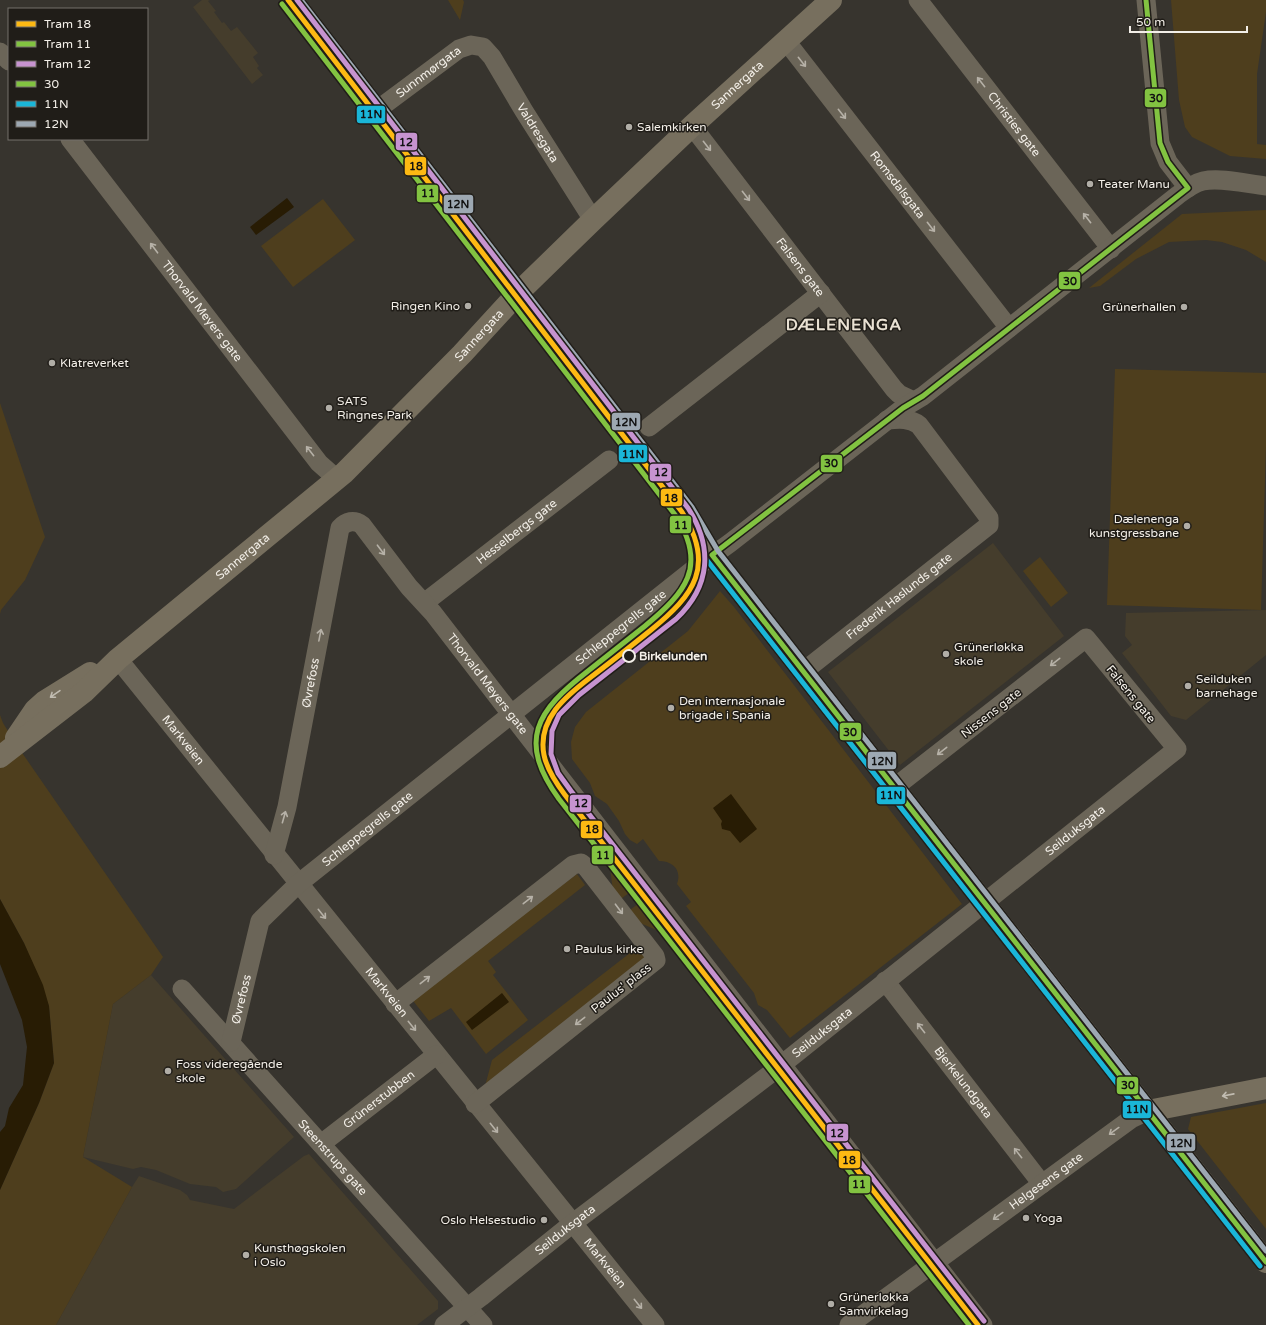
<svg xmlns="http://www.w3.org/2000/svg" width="1266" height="1325" viewBox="0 0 1266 1325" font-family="'Varela Round',sans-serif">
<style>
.built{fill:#453d2c}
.green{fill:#4e3e1d}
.water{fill:#281c04}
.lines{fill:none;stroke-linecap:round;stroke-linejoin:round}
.street{stroke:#6b6558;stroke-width:19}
.secondary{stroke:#776f5e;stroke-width:22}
.bus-1-casing{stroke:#201d18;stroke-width:8}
.bus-2-casing{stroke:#201d18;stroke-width:8}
.bus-3-casing{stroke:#201d18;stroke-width:8}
.bus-1{stroke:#82c341;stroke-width:5}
.bus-2{stroke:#1ab6d8;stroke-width:5}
.bus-3{stroke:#9da8b2;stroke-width:5}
.tram-1-casing{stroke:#201d18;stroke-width:8}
.tram-2-casing{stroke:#201d18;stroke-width:8}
.tram-3-casing{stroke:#201d18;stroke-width:8}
.tram-1{stroke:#fdb913;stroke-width:5}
.tram-2{stroke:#82c341;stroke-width:5}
.tram-3{stroke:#c793d0;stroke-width:5}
.oneway{stroke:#b6b1a7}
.oneway2{stroke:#c1bcb1}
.poi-dot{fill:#b1aea7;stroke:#201d18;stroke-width:1.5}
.stop-dot{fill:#201d18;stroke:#f3efe8;stroke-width:2}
.labels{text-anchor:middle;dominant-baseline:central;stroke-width:3;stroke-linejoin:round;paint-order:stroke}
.street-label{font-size:12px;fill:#f3efe8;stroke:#201d18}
.poi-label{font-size:12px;fill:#f3efe8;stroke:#201d18;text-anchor:start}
.stop-label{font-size:12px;font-weight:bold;fill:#f3efe8;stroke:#201d18;text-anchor:start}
.district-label{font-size:16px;font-weight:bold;letter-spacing:1px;fill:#e9e1d3;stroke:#201d18}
.line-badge{stroke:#201d18;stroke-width:1.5}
.pale-badge-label{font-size:11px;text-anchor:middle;font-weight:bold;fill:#111}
</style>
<rect width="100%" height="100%" fill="#37342e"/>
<path class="built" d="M202,0H210L208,1L216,11L214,12L222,23L224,22L231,31L237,27L258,53L253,57L259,66L257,68L263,75L252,84L193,7Z
M993,543L1064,636L900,765L828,672Z
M1266,610V655L1186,720L1171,716L1122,653L1132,645L1125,636L1126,613Z
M151,975L294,1137L236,1189L223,1192L216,1187L190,1184L156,1170L141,1167L133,1169L83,1157L113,1004Z
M309,1154L438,1301V1309L417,1325H56L132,1187L139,1176L180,1190L187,1195L190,1200L234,1209L304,1156Z"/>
<path class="green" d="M448,0H463L464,2L460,20Z
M1171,0H1266V12L1257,74V144L1266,145V159L1230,156L1192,137L1185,127L1179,100Z
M323,199L355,240L293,287L261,246Z
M1266,210V262L1246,250L1222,242L1206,240L1169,242L1136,259L1100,286L1089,288L1182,214Z
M1115,369L1266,373V447L1261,610L1107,605Z
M0,403L45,537L25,580L1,610L0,614Z
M1040,557L1068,593L1051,607L1023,571Z
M720,591L734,607L962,904L790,1038L767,1010L758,1005L754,993L686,906L691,902L677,884C682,870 673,861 659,861L643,839L637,844L630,840L625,834L619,821L607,804L595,796L590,783L572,759L571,742L575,727L586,712L688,631Z
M0,715L3,723L16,744L163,957L151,975L113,1004L83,1157L132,1187L56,1325H0V1190L39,1103L54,1063L49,1006L24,943L0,899Z
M610,868L629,893L618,901L613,891Z
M577,874L585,885L488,961L496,972L493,975L528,1020L486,1054L451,1008L429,1021L414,1002L413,997Z
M638,904L659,931L640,923L627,912Z
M639,946L650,961L484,1090L492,1060Z
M1266,1103V1229L1188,1129L1191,1117Z"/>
<path class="water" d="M287,198L294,207L256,235L250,227Z
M731,794L757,829L740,843L730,831L722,829L721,824L722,821L713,808Z
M0,899L24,943L43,985L49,1006L54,1063L39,1103L0,1190V1132L5,1126L9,1108L23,1085L27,1047L22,1020L0,964Z
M502,993L509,1002L472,1030L466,1022Z"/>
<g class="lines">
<g class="street">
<path id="s1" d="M918,0L1111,249"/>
<path d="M1146,0L1160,143L1168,162L1188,188"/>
<path id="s2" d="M786,41L1009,328"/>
<path d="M0,52L9,61"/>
<path id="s3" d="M377,110L459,49L471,45L483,47L492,57L524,111L593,220"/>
<path id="s4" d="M692,126L894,389L899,394L914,401"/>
<path id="s5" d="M70,139L319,463L337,479"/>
<path d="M649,427L821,293"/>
<path id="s6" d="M424,603L609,460"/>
<path id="s7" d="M118,659L655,1325"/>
<path id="s8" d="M804,671L989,525V518L919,425C910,418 899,419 887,420"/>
<path id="s9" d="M274,855L287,807L340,528C346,521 354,519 362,525L409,587L433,613L983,1325"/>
<path id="s10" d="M885,981L1042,1184"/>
<path id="s11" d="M182,989L483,1325"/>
<path d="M395,1004L573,865L581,863L586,867L655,956L656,960L475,1104"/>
<path id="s12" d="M231,1042L260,921L298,884L694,569L730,543L903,408L923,396L1178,195C1186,189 1194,183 1203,181C1221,177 1248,184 1266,186"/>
<path id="s13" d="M321,1144L436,1055"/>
<path id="s14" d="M444,1325L481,1297L573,1223L770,1074L1177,749L1086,638L895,787"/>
<path id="s15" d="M849,1325L1131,1119L1148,1111"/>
</g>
<g class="secondary">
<path d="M292,0L686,511L712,555L1266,1262"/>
<path d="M16,738L35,710L45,701L90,673"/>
<path id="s16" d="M0,757L84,692L118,659L344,473L462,354L518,293L593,220L692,126L831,0"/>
<path d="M1148,1111L1266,1088"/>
</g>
<defs>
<path id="bus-1" d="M1146,0L1160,143L1168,162L1188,188
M712,555L1266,1262
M712,555L903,408L923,396L1188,188"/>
<path id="bus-2" d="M286,4L680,515L706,559L1260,1266"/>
<path id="bus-3" d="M301,0L692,507L718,551L1266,1251"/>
</defs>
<use href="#bus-1" class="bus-1-casing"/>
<use href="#bus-2" class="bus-2-casing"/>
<use href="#bus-3" class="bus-3-casing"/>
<use href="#bus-1" class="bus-1"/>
<use href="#bus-2" class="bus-2"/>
<use href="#bus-3" class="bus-3"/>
<defs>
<path id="tram-1" d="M288,0L682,512C716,566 694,595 651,630C631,646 611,662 591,677C566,696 537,719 544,755C547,770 556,783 565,795L978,1325"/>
<path id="tram-2" d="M282,4L676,516C708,567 685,593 645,626C626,641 607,656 588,671C536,711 517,741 559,799L969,1325"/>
<path id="tram-3" d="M297,0L688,508C713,547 711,586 676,619L579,695L559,715L552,731L551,754L558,773L571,791L984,1321"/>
</defs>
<use href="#tram-1" class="tram-1-casing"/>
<use href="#tram-2" class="tram-2-casing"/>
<use href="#tram-3" class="tram-3-casing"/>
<use href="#tram-1" class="tram-1"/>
<use href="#tram-2" class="tram-2"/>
<use href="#tram-3" class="tram-3"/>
</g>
<defs><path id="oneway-shaft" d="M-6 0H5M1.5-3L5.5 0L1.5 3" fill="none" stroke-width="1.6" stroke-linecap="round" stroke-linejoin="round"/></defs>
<g class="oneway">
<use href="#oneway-shaft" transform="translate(802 62) rotate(52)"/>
<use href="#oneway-shaft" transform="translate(981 82) rotate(-128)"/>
<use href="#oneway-shaft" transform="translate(842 114) rotate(52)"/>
<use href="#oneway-shaft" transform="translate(707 146) rotate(52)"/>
<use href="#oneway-shaft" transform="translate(746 196) rotate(52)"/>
<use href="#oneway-shaft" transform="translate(1087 218) rotate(-128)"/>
<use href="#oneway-shaft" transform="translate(931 227) rotate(52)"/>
<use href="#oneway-shaft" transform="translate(154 248) rotate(-127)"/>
<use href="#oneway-shaft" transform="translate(310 451) rotate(-128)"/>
<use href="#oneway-shaft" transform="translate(381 550) rotate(53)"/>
<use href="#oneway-shaft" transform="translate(320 635) rotate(-79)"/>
<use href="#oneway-shaft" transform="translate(1055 662) rotate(142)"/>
<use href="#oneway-shaft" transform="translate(942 751) rotate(142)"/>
<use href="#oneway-shaft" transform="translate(284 817) rotate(-74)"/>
<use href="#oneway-shaft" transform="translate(528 900) rotate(-38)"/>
<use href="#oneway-shaft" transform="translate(619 909) rotate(53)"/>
<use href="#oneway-shaft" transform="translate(322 914) rotate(51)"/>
<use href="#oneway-shaft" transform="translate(425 980) rotate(-38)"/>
<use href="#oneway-shaft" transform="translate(580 1021) rotate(142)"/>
<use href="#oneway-shaft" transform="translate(412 1026) rotate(51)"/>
<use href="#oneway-shaft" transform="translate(921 1028) rotate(-128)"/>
<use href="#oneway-shaft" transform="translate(494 1128) rotate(51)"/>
<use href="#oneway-shaft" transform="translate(1114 1131) rotate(144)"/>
<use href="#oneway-shaft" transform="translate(1018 1153) rotate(-128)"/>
<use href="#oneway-shaft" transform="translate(998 1216) rotate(144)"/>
<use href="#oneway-shaft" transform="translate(638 1304) rotate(51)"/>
</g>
<g class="oneway2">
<use href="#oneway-shaft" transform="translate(55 694) rotate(145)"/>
<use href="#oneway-shaft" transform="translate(1228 1095) rotate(169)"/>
</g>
<g class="poi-dot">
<circle cx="629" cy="127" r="4"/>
<circle cx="1090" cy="184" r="4"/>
<circle cx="468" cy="306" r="4"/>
<circle cx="1184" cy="307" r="4"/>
<circle cx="52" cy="363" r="4"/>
<circle cx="329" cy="408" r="4"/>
<circle cx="1187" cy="526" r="4"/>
<circle cx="946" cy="654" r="4"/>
<circle cx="1188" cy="686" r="4"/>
<circle cx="671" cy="708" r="4"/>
<circle cx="567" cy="949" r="4"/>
<circle cx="168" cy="1071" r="4"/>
<circle cx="1026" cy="1218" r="4"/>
<circle cx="544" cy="1220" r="4"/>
<circle cx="246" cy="1255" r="4"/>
<circle cx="831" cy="1304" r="4"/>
</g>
<circle class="stop-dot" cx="629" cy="656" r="6"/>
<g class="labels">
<g class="street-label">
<text stroke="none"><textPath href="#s3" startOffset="64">Sunnmørgata</textPath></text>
<text stroke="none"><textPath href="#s16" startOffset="999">Sannergata</textPath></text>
<text stroke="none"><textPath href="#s1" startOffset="157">Christies gate</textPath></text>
<text stroke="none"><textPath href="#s3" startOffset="229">Valdresgata</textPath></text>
<text stroke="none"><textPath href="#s2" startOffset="182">Romsdalsgata</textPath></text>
<text stroke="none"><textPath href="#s4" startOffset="178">Falsens gate</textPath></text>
<text stroke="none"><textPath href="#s5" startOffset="217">Thorvald Meyers gate</textPath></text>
<text stroke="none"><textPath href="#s16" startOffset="639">Sannergata</textPath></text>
<text stroke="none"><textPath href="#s6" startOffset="117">Hesselbergs gate</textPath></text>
<text stroke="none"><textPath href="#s16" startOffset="315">Sannergata</textPath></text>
<text stroke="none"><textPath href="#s8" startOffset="121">Frederik Haslunds gate</textPath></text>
<text stroke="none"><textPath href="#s12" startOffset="590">Schleppegrells gate</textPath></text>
<text stroke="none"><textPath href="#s9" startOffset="176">Øvrefoss</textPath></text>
<text stroke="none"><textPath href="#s9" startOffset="561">Thorvald Meyers gate</textPath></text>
<text transform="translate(1131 694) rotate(51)">Falsens gate</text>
<text transform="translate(991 713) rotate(-38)">Nissens gate</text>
<text stroke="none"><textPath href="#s7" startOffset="104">Markveien</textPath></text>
<text stroke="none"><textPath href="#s12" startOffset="266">Schleppegrells gate</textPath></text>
<text stroke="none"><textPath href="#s14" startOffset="802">Seilduksgata</textPath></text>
<text transform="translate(621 988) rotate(-38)">Paulus' plass</text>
<text stroke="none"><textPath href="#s7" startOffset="428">Markveien</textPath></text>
<text stroke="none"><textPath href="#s12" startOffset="44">Øvrefoss</textPath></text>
<text stroke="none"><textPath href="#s14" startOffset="478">Seilduksgata</textPath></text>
<text stroke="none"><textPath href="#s10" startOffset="128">Bjerkelundgata</textPath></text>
<text stroke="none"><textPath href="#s13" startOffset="73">Grünerstubben</textPath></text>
<text stroke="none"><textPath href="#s11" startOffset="226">Steenstrups gate</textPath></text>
<text stroke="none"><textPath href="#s15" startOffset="244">Helgesens gate</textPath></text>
<text stroke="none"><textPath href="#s14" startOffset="154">Seilduksgata</textPath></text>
<text stroke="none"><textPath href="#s7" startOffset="776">Markveien</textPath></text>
</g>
<g class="poi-label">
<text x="637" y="127">Salemkirken</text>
<text x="1098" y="184">Teater Manu</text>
<text x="460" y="306" text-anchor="end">Ringen Kino</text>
<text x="1176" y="307" text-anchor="end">Grünerhallen</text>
<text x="60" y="363">Klatreverket</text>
<text x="337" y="401">SATS<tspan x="337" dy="14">Ringnes Park</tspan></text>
<text x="1179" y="519" text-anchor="end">Dælenenga<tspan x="1179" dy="14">kunstgressbane</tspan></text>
<text x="954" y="647">Grünerløkka<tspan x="954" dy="14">skole</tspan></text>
<text x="1196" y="679">Seilduken<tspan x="1196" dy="14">barnehage</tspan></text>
<text x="679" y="701">Den internasjonale<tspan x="679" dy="14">brigade i Spania</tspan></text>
<text x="575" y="949">Paulus kirke</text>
<text x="176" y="1064">Foss videregående<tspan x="176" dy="14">skole</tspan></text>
<text x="1034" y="1218">Yoga</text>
<text x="536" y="1220" text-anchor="end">Oslo Helsestudio</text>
<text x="254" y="1248">Kunsthøgskolen<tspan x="254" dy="14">i Oslo</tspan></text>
<text x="839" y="1297">Grünerløkka<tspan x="839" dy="14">Samvirkelag</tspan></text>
</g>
<g class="stop-label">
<text x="639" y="656">Birkelunden</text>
</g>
<g class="district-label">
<text x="844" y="325">DÆLENENGA</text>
</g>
</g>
<g class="line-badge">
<rect x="1144" y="88" width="23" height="20" rx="4" fill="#82c341"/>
<rect x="356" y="105" width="30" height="19" rx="4" fill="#1ab6d8"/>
<rect x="395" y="132" width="23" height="19" rx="4" fill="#c793d0"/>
<rect x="404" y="156" width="23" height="20" rx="4" fill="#fdb913"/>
<rect x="416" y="184" width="23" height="19" rx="4" fill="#82c341"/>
<rect x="443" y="194" width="31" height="20" rx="4" fill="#9da8b2"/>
<rect x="1058" y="271" width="23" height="19" rx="4" fill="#82c341"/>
<rect x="611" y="412" width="30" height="19" rx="4" fill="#9da8b2"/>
<rect x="618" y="444" width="30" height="19" rx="4" fill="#1ab6d8"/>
<rect x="820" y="454" width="23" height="19" rx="4" fill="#82c341"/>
<rect x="649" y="463" width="23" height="19" rx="4" fill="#c793d0"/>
<rect x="660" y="488" width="23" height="19" rx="4" fill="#fdb913"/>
<rect x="669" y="515" width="23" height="19" rx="4" fill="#82c341"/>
<rect x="839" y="722" width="23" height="19" rx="4" fill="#82c341"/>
<rect x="867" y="751" width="30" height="19" rx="4" fill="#9da8b2"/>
<rect x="876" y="786" width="30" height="19" rx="4" fill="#1ab6d8"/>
<rect x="569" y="794" width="23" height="19" rx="4" fill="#c793d0"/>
<rect x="580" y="820" width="23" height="19" rx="4" fill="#fdb913"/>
<rect x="591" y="845" width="23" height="20" rx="4" fill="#82c341"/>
<rect x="1116" y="1076" width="23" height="19" rx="4" fill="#82c341"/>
<rect x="1122" y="1100" width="30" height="19" rx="4" fill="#1ab6d8"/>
<rect x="826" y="1123" width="23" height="19" rx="4" fill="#c793d0"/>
<rect x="1166" y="1133" width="30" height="19" rx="4" fill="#9da8b2"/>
<rect x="838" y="1150" width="23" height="19" rx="4" fill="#fdb913"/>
<rect x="848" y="1175" width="23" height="19" rx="4" fill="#82c341"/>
</g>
<g class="pale-badge-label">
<text x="1156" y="102">30</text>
<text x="371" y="118">11N</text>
<text x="406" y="146">12</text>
<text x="416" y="170">18</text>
<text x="428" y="197">11</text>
<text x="458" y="208">12N</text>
<text x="1070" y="285">30</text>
<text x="626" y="426">12N</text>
<text x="633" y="458">11N</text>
<text x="831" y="467">30</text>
<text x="661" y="476">12</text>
<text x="671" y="502">18</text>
<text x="681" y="529">11</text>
<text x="850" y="736">30</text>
<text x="882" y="765">12N</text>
<text x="891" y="799">11N</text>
<text x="581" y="807">12</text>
<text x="592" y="833">18</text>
<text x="603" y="859">11</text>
<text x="1128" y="1089">30</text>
<text x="1137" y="1113">11N</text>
<text x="837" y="1137">12</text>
<text x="1181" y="1147">12N</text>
<text x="849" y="1164">18</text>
<text x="859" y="1188">11</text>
</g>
<rect x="8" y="8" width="140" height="132" fill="#201d18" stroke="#74716b"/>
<rect x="16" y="21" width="20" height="6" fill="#fdb913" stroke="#74716b"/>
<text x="44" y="28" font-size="12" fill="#f3efe8">Tram 18</text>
<rect x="16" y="41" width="20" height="6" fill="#82c341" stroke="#74716b"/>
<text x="44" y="48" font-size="12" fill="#f3efe8">Tram 11</text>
<rect x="16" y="61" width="20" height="6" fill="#c793d0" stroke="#74716b"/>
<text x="44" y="68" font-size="12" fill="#f3efe8">Tram 12</text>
<rect x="16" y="81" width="20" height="6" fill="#82c341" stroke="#74716b"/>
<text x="44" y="88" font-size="12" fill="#f3efe8">30</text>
<rect x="16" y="101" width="20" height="6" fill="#1ab6d8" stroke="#74716b"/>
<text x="44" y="108" font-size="12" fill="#f3efe8">11N</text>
<rect x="16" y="121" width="20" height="6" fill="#9da8b2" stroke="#74716b"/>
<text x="44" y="128" font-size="12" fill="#f3efe8">12N</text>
<path d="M1130 26v6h117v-6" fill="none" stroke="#f3efe8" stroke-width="2"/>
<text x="1136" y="26" font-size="12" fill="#f3efe8" stroke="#201d18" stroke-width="3" paint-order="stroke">50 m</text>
</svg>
